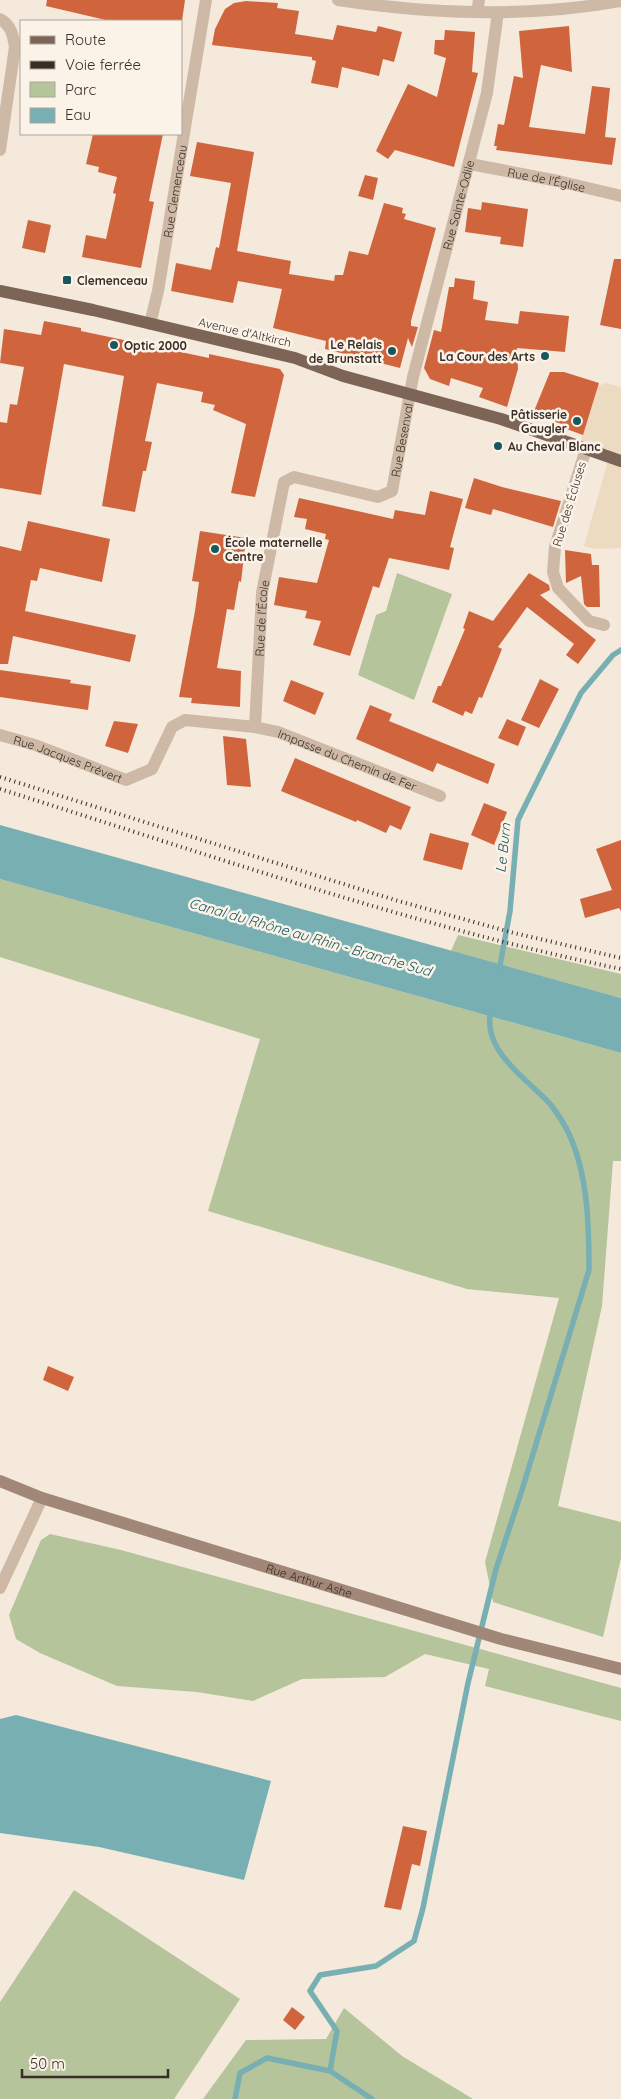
<svg xmlns="http://www.w3.org/2000/svg" width="621" height="2099" viewBox="0 0 621 2099" font-family="Quicksand,sans-serif">
<style>
.green{fill:#b5c49a}
.plaza{fill:#eddbc1}
.water{fill:#77afb3}
.lines{fill:none;stroke-linecap:round;stroke-linejoin:round}
.stream{stroke:#77afb3;stroke-width:5.5}
.building{fill:#d0653d}
.minor{stroke:#cdb9a6;stroke-width:12}
.secondary{stroke:#a18777;stroke-width:12}
.primary{stroke:#7c6457;stroke-width:12}
.rail{stroke:#392d27;stroke-width:4;stroke-dasharray:1 4;stroke-linecap:butt}
.poi-dot{fill:#19575e;stroke:#fbf3e8;stroke-width:2}
.labels{text-anchor:middle;dominant-baseline:central;stroke-width:5;stroke-linejoin:round;paint-order:stroke}
.street-label{font-size:12px;fill:#392d27;stroke:#fbf3e8}
.poi-label{font-size:12px;font-weight:bold;fill:#392d27;stroke:#fbf3e8;text-anchor:start}
.water-label{font-size:14px;font-style:italic;fill:#19575e;stroke:#fbf3e8}
</style>
<rect width="100%" height="100%" fill="#f4e9db"/>
<path class="green" d="M397,573L452,594L414,700L358,675L376,615L386,611Z
M0,879L621,1053V1161H613L602,1306L558,1506L621,1522V1558L603,1637L493,1602L485,1562L559,1298L467,1289L208,1211L260,1039L0,957Z
M458,935L621,974V998L451,951Z
M50,1534L121,1550L621,1688V1721L485,1686L489,1669L425,1654L385,1677L302,1679L253,1701L197,1692L117,1686L40,1653L16,1639L9,1615L41,1540Z
M74,1890L240,1999L174,2099H0V2002Z
M344,2008L402,2056L473,2099H203L246,2040L326,2039Z"/>
<path class="plaza" d="M606,383L621,387V548L595,549L584,546L609,457L579,446L597,391L595,387Z"/>
<path class="water" d="M0,825L621,998V1053L0,879Z
M16,1715L271,1781L244,1880L99,1847L0,1833V1719Z"/>
<g class="lines">
<path class="stream" d="M499,971L510,911L518,820L581,693L613,655L621,650
M330,2071L337,2031L310,1991L320,1975L376,1966L414,1941L423,1908L468,1683L496,1569L522,1490L589,1270C589,1226 588,1175 569,1134C565,1125 557,1113 551,1105C527,1078 481,1052 491,1009
M235,2099L240,2073L267,2058L330,2071L372,2099"/>
</g>
<path class="building" d="M47,0H185L182,21H110L46,6Z
M246,1L278,3L277,8L299,11L295,34L333,40L337,25L376,32L378,26L402,32L394,62L383,59L379,76L342,67L338,88L311,83L316,61L312,60V57L212,45L215,29L225,9L234,3Z
M569,26L572,72L541,65L529,127L585,134L592,86L610,88L605,137L616,138L612,165L496,150L497,146H494L498,124L504,125L514,76L523,78L519,31Z
M445,30L475,32L472,72L478,73L454,167L395,150L388,159L376,151L408,84L437,97L446,58L434,54L435,40H444Z
M93,134H163L149,201L154,202L141,268L82,257L86,235L106,239L116,194L113,193L117,177L98,172L99,167L86,164Z
M197,142L254,152L237,251L291,261L289,274L334,281L335,275H343L349,251L368,255L384,203L403,208L402,213L406,214L404,219L436,228L411,321V326L418,327L412,347L408,338L400,368L325,349L326,341L273,328L282,289L238,281L233,303L171,291L176,263L211,270L216,247L219,248L231,183L190,176Z
M365,175L378,178L373,200L358,196Z
M482,202L528,209L523,247L500,244L501,237L465,232L468,208L481,210Z
M28,220L51,225L45,253L22,248Z
M614,259H621V329L600,325Z
M455,278L475,281L473,299L488,302L485,320L518,324L520,311L569,316L565,352L517,348L518,369L507,407L479,397L483,388L451,378L449,386L430,379L424,368L434,330L441,332L449,287H454Z
M44,321L81,328V331L176,351L209,358V354L280,369L284,375L255,497L231,493L246,424L213,410L215,405L201,402L203,392L157,383L145,441L152,442L146,471H143L135,512L102,506L124,376L64,364L41,495L0,488V422L7,423L10,404L17,405L24,367L0,363L4,329L41,335Z
M550,372H564L599,383L583,435L561,427L562,424L532,416Z
M474,478L502,487L561,501L553,527L493,509L491,515L465,508Z
M430,491L463,499L450,547L454,548L449,570L389,558L379,588L373,586L350,656L313,645L321,621L305,618L307,611L274,605L279,577L317,583L329,540L325,539L326,534L305,529L307,519L294,517L299,498L393,519L395,510L425,515Z
M28,521L110,539L102,582L40,568L37,581L31,580L25,611L136,635L130,662L13,636L8,664H0V546L21,551Z
M200,531L246,538L241,582L239,581L234,610L227,609L217,668L241,671L240,707L191,703L192,698L179,697L195,611L199,582L192,581Z
M565,550L591,554L592,565H599L600,607H587L584,604L581,576L566,583Z
M529,573L549,585L550,590L540,595L596,640L578,664L566,655L574,644L527,607L498,647L502,649L482,698L479,697L472,714L465,711L463,716L432,702L438,686H441L465,629L463,628L469,611L493,621Z
M0,670L71,680L70,683L91,686L88,710L0,697Z
M540,679L559,689L539,728L521,720Z
M291,680L324,693L315,715L283,701Z
M370,705L392,714L389,721L495,764L488,784L437,763L433,772L356,739Z
M507,719L526,727L518,746L498,738Z
M114,721L138,724L128,753L105,746Z
M223,736L246,739L251,787L227,785Z
M295,758L411,807L401,830L390,825L386,833L357,820L356,822L281,791Z
M484,803L507,812L494,845L471,835Z
M430,833L469,843L462,870L423,860Z
M621,840V911L619,908L585,918L580,899L612,890L596,849Z
M48,1366L74,1377L68,1391L43,1380Z
M403,1826L427,1831L420,1866L412,1864L401,1910L384,1907Z
M292,2007L305,2017L295,2030L283,2020Z"/>
<g class="lines">
<g class="minor">
<path d="M338,0C430,14 528,18 621,1"/>
<path d="M477,12L479,0"/>
<path d="M0,19C11,25 13,35 15,47L0,150"/>
<path id="s1" d="M470,164L558,181L621,196"/>
<path id="s2" d="M150,324L158,291L206,0"/>
<path d="M586,449L555,547L553,572L558,588L589,621L604,625"/>
<path id="s3" d="M255,727L262,593L284,482L294,477L378,497L392,491L413,377L487,93L498,12"/>
<path id="s4" d="M0,735L35,745L126,780L152,769L172,727L185,720L255,727L278,732L440,796"/>
<path d="M0,1588L42,1498"/>
</g>
<path class="secondary" id="s5" d="M0,1481L42,1498L501,1639L621,1669"/>
<path class="primary" d="M0,291L93,310L295,358L343,376L501,419L621,461"/>
<path class="rail" d="M0,777L395,900L510,932L621,958
M0,789C204,853 412,926 621,969"/>
</g>
<g class="poi-dot">
<rect x="62" y="275" width="10" height="10" rx="2.5"/>
<circle cx="114" cy="345" r="5"/>
<circle cx="392" cy="351" r="5"/>
<circle cx="545" cy="356" r="5"/>
<circle cx="577" cy="421" r="5"/>
<circle cx="498" cy="446" r="5"/>
<circle cx="215" cy="549" r="5"/>
</g>
<g class="labels">
<g class="street-label">
<text stroke="none"><textPath href="#s1" startOffset="78">Rue de l'Église</textPath></text>
<text stroke="none"><textPath href="#s2" startOffset="135">Rue Clemenceau</textPath></text>
<text stroke="none"><textPath href="#s3" startOffset="654">Rue Sainte-Odile</textPath></text>
<text transform="translate(245 332) rotate(13)">Avenue d'Altkirch</text>
<text stroke="none"><textPath href="#s3" startOffset="412">Rue Besenval</textPath></text>
<text transform="translate(569 504) rotate(-73)">Rue des Écluses</text>
<text stroke="none"><textPath href="#s3" startOffset="109">Rue de l'École</textPath></text>
<text stroke="none"><textPath href="#s4" startOffset="72">Rue Jacques Prévert</textPath></text>
<text stroke="none"><textPath href="#s4" startOffset="392">Impasse du Chemin de Fer</textPath></text>
<text stroke="none"><textPath href="#s5" startOffset="325">Rue Arthur Ashe</textPath></text>
</g>
<g class="poi-label">
<text x="77" y="280">Clemenceau</text>
<text x="382" y="344" text-anchor="end">Le Relais<tspan x="382" dy="14">de Brunstatt</tspan></text>
<text x="124" y="345">Optic 2000</text>
<text x="535" y="356" text-anchor="end">La Cour des Arts</text>
<text x="567" y="414" text-anchor="end">Pâtisserie<tspan x="567" dy="14">Gaugler</tspan></text>
<text x="508" y="446">Au Cheval Blanc</text>
<text x="225" y="542">École maternelle<tspan x="225" dy="14">Centre</tspan></text>
</g>
<g class="water-label">
<text transform="translate(503 848) rotate(-84)">Le Burn</text>
<text transform="translate(310 937) rotate(16)">Canal du Rhône au Rhin - Branche Sud</text>
</g>
</g>
<rect x="20" y="20" width="162" height="115" fill="#fbf3e8" stroke="#ada49b"/>
<rect x="30" y="36" width="25" height="8" fill="#7c6457" stroke="#ada49b"/>
<text x="65" y="45" font-size="15" fill="#392d27">Route</text>
<rect x="30" y="61" width="25" height="8" fill="#392d27" stroke="#ada49b"/>
<text x="65" y="70" font-size="15" fill="#392d27">Voie ferrée</text>
<rect x="30" y="82" width="25" height="15" fill="#b5c49a" stroke="#ada49b"/>
<text x="65" y="95" font-size="15" fill="#392d27">Parc</text>
<rect x="30" y="108" width="25" height="15" fill="#77afb3" stroke="#ada49b"/>
<text x="65" y="120" font-size="15" fill="#392d27">Eau</text>
<path d="M22 2069v8h146v-8" fill="none" stroke="#392d27" stroke-width="2.5"/>
<text x="30" y="2069" font-size="15" fill="#392d27" stroke="#fbf3e8" stroke-width="4" paint-order="stroke">50 m</text>
</svg>
